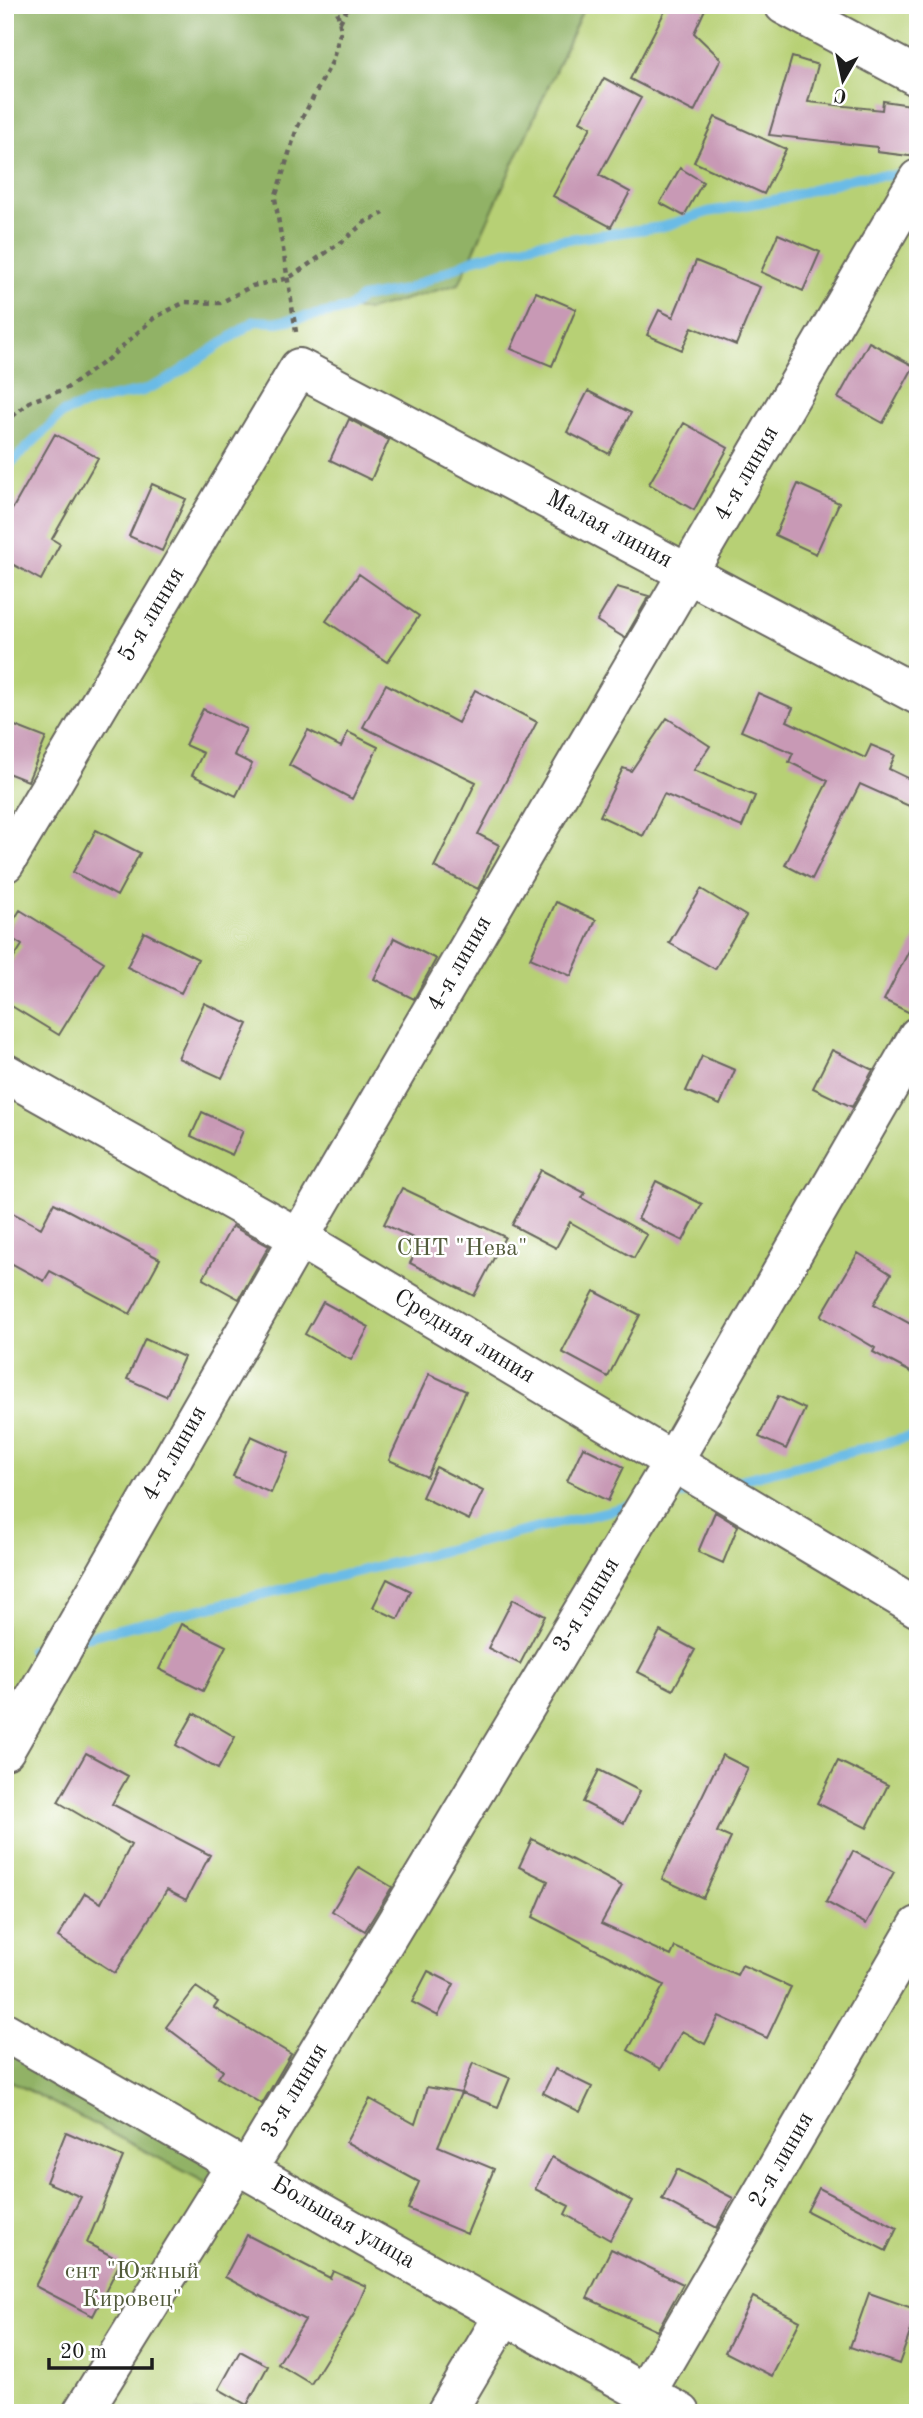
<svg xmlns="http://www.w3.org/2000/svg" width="923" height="2418" viewBox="0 0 923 2418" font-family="'Old Standard TT',serif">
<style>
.green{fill:#b7d075;stroke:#6a7648;stroke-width:2}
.forest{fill:#91b266;stroke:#566741;stroke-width:2}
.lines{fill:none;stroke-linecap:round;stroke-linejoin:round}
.stream{stroke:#6bbbe6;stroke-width:10}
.building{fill:#c899b5}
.minor-casing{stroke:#68665f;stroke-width:42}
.path{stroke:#68665f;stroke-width:4.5;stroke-dasharray:5 5;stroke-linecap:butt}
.minor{stroke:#fff;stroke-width:38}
.labels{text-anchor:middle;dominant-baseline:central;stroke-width:5;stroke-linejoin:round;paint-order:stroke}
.street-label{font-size:24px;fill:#1c1c1c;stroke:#fff}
.park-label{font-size:24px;fill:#525b3b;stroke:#fff}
</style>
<rect width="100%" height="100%" fill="#fff"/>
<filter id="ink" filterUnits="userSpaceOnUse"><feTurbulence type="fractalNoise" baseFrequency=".0143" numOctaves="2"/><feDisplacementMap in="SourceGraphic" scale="14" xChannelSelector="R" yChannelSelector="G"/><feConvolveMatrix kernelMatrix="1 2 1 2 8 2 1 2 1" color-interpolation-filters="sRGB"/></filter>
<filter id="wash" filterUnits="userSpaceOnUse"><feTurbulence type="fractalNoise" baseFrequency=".00686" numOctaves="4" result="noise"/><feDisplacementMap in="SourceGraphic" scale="28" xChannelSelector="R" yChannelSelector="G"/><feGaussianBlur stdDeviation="1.57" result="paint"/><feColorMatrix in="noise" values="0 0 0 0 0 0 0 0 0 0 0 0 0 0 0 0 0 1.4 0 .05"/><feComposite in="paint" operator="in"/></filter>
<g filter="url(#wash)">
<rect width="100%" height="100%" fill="#f4efdc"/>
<path class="green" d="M585,5H918V2413H680L593,2389L638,2413H5V2078L214,2186L5,2032V466L63,413L143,391L169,379L255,321L278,322L348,309L369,310L560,57Z"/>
<path class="forest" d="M5,5H585L459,284L369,310L348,309L278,322L254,321L169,379L143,391L63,413L5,466Z
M5,2032L230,2159L214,2187L5,2078Z"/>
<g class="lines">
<path class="stream" d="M5,469L63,413L92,402L143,391L169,379L255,321L278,322L348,309L361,298L405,290L476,258L538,243L662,227L708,212L784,198L857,177L905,175
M728,1483L918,1435
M663,1498L699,1490
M81,1638L634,1505
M31,1650L55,1644"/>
</g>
<g id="blocks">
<path class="building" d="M668,5H707L694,33L721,59L694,112L630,79Z
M792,57L818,65L808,102L882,110L883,101L918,106V157L877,152V147L769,135Z
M604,78L641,98L599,175L630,192L611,227L553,196L591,127L580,121Z
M715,117L786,149L764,194L694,162Z
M680,168L703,182L684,216L660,203Z
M778,234L820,252L803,291L761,272Z
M696,261L760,287L736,345L692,327L682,350L647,335L659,310L673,317Z
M536,292L576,309L552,366L511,349Z
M869,342L914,366L883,423L838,398Z
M588,391L631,413L609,454L567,432Z
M349,419L389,440L371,480L330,460Z
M684,423L728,448L694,510L649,484Z
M55,434L98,458L52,539L60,544L41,580L5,560V522Z
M152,484L186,499L162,551L129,536Z
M798,484L839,503L816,554L775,535Z
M359,574L419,616L387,662L326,621Z
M617,587L649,596L625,638L597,621Z
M386,684L458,723L475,690L537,722L478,834L499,845L478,889L434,867L476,782L363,727Z
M758,693L793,708L787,721L865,758L871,745L895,755L889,769L918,783V810L860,784L812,879L785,865L828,781L789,762L793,753L741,731Z
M203,709L246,729L234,755L252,764L236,796L192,775L203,753L185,745Z
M667,718L710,746L694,770L755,796L742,827L664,794L643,836L600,816L623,768L631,771Z
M5,722L46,738L28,781L5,772Z
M308,730L341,747L348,732L378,747L352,799L289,765Z
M96,830L140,853L117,896L73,872Z
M701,889L746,916L715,969L669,943Z
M556,902L596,920L571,976L530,958Z
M20,910L104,962L59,1035L5,1002V972L22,945L5,934Z
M144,932L198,959L181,993L127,967Z
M918,933V1014L914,1015L884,1000Z
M394,938L436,959L414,999L374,979Z
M204,1003L248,1024L222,1078L178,1058Z
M832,1050L873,1070L852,1107L813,1088Z
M702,1056L735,1070L720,1105L686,1091Z
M202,1112L243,1131L232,1155L191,1136Z
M541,1170L585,1193L582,1198L647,1235L634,1258L570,1222L556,1248L512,1225Z
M656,1181L702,1204L683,1241L638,1219Z
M402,1188L505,1237L474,1296L410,1263L421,1242L384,1224Z
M54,1203L160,1259L130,1314L50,1271L44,1281L5,1260V1209L41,1228Z
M232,1226L269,1246L239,1299L203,1279Z
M858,1253L891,1274L874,1304L918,1328V1376L873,1352L875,1348L821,1316Z
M594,1291L640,1315L608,1377L562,1352Z
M323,1302L369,1327L351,1360L305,1334Z
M145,1339L184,1357L166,1396L127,1379Z
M429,1374L466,1391L427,1477L389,1460Z
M778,1396L805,1409L786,1449L759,1437Z
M251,1436L289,1453L271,1493L233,1476Z
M583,1447L624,1467L608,1501L567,1481Z
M436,1467L483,1491L469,1520L422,1497Z
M715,1512L738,1526L723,1563L698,1552Z
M387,1579L411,1591L398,1619L373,1607Z
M513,1599L545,1616L520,1664L488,1648Z
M181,1624L226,1646L203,1691L159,1669Z
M660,1631L695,1650L673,1690L638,1672Z
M194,1713L235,1737L218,1769L176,1745Z
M86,1753L128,1776L112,1804L210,1855L186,1900L167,1890L115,1973L58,1937L85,1893L101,1903L131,1845L58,1802Z
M722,1755L748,1768L717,1832L731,1838L703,1898L662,1879Z
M838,1761L888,1785L867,1828L817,1803Z
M599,1770L640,1791L624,1823L583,1802Z
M532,1839L622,1886L601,1924L671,1956L675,1947L737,1975L742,1965L791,1987L767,2038L719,2016L705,2044L682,2031L661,2069L628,2050L664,1985L533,1917L548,1881L519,1867Z
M853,1851L894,1872L866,1924L826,1902Z
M359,1867L392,1887L365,1931L332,1911Z
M428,1971L454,1984L438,2016L412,2002Z
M196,1987L218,2002L214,2008L291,2054L262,2104L218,2078L223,2070L166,2027Z
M473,2063L510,2078L498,2107L461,2093Z
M555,2069L592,2087L580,2112L543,2093Z
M427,2087L461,2093L438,2146L494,2169L467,2234L408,2209L419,2182L346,2142L370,2099L415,2124Z
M66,2132L123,2157L87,2243L121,2261L93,2316L35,2286L81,2197L46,2182Z
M552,2157L632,2201L610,2240L565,2214L569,2206L535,2189Z
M677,2169L733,2198L717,2228L662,2199Z
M819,2188L897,2228L886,2251L807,2211Z
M247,2235L330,2278L333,2271L366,2286L354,2314L311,2384L278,2364L305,2320L225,2277Z
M611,2249L683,2284L657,2331L587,2298Z
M869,2293L918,2310L899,2364L850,2347Z
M753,2297L800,2321L772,2376L725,2352Z
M240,2351L268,2366L247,2405L219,2389Z"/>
</g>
</g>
<g filter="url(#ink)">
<use href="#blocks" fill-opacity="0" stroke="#68665f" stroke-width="2"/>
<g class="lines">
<defs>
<path id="minor" d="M784,5L918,77
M5,863L299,368L918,695
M5,1073L299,1238L918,1608
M5,1750L299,1238L918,179
M5,2032L368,2239L681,2413
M248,2169L672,1463L918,1036
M646,2393L918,1926
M82,2413L237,2163
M446,2413L504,2315"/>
</defs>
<use href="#minor" class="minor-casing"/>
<path class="path" d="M340,22L349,5
M296,332L275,198L297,128L332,62L341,30L336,5
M5,423L29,402L67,388L108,359L154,318L185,302L220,303L252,286L289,278L343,241L365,222L384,213"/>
<use href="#minor" class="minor"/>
</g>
</g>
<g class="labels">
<g class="street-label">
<text transform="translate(747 474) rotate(-60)">4-я линия</text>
<text transform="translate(609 530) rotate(28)">Малая линия</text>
<text transform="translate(152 615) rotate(-59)">5-я линия</text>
<text transform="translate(460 964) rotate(-60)">4-я линия</text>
<text transform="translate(464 1337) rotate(31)">Средняя линия</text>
<text transform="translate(175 1454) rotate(-60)">4-я линия</text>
<text transform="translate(587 1605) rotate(-59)">3-я линия</text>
<text transform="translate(295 2091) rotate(-59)">3-я линия</text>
<text transform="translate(782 2160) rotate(-60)">2-я линия</text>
<text transform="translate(343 2223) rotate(30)">Большая улица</text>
</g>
<g class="park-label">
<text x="462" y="1249">СНТ "Нева"</text>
<text x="132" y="2272">снт "Южный<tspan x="132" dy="28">Кировец"</tspan></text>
</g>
</g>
<rect width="923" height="2418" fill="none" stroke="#fff" stroke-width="28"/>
<g transform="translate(843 80) rotate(189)" stroke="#ffffff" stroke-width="5" paint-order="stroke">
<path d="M0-5L12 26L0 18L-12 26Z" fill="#1c1c1c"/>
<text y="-10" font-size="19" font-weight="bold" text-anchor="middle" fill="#1c1c1c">С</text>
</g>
<path d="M49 2358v10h103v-10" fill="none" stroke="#1c1c1c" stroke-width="3.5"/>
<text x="60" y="2358" font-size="21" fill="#1c1c1c" stroke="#ffffff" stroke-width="5" paint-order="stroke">20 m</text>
</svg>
